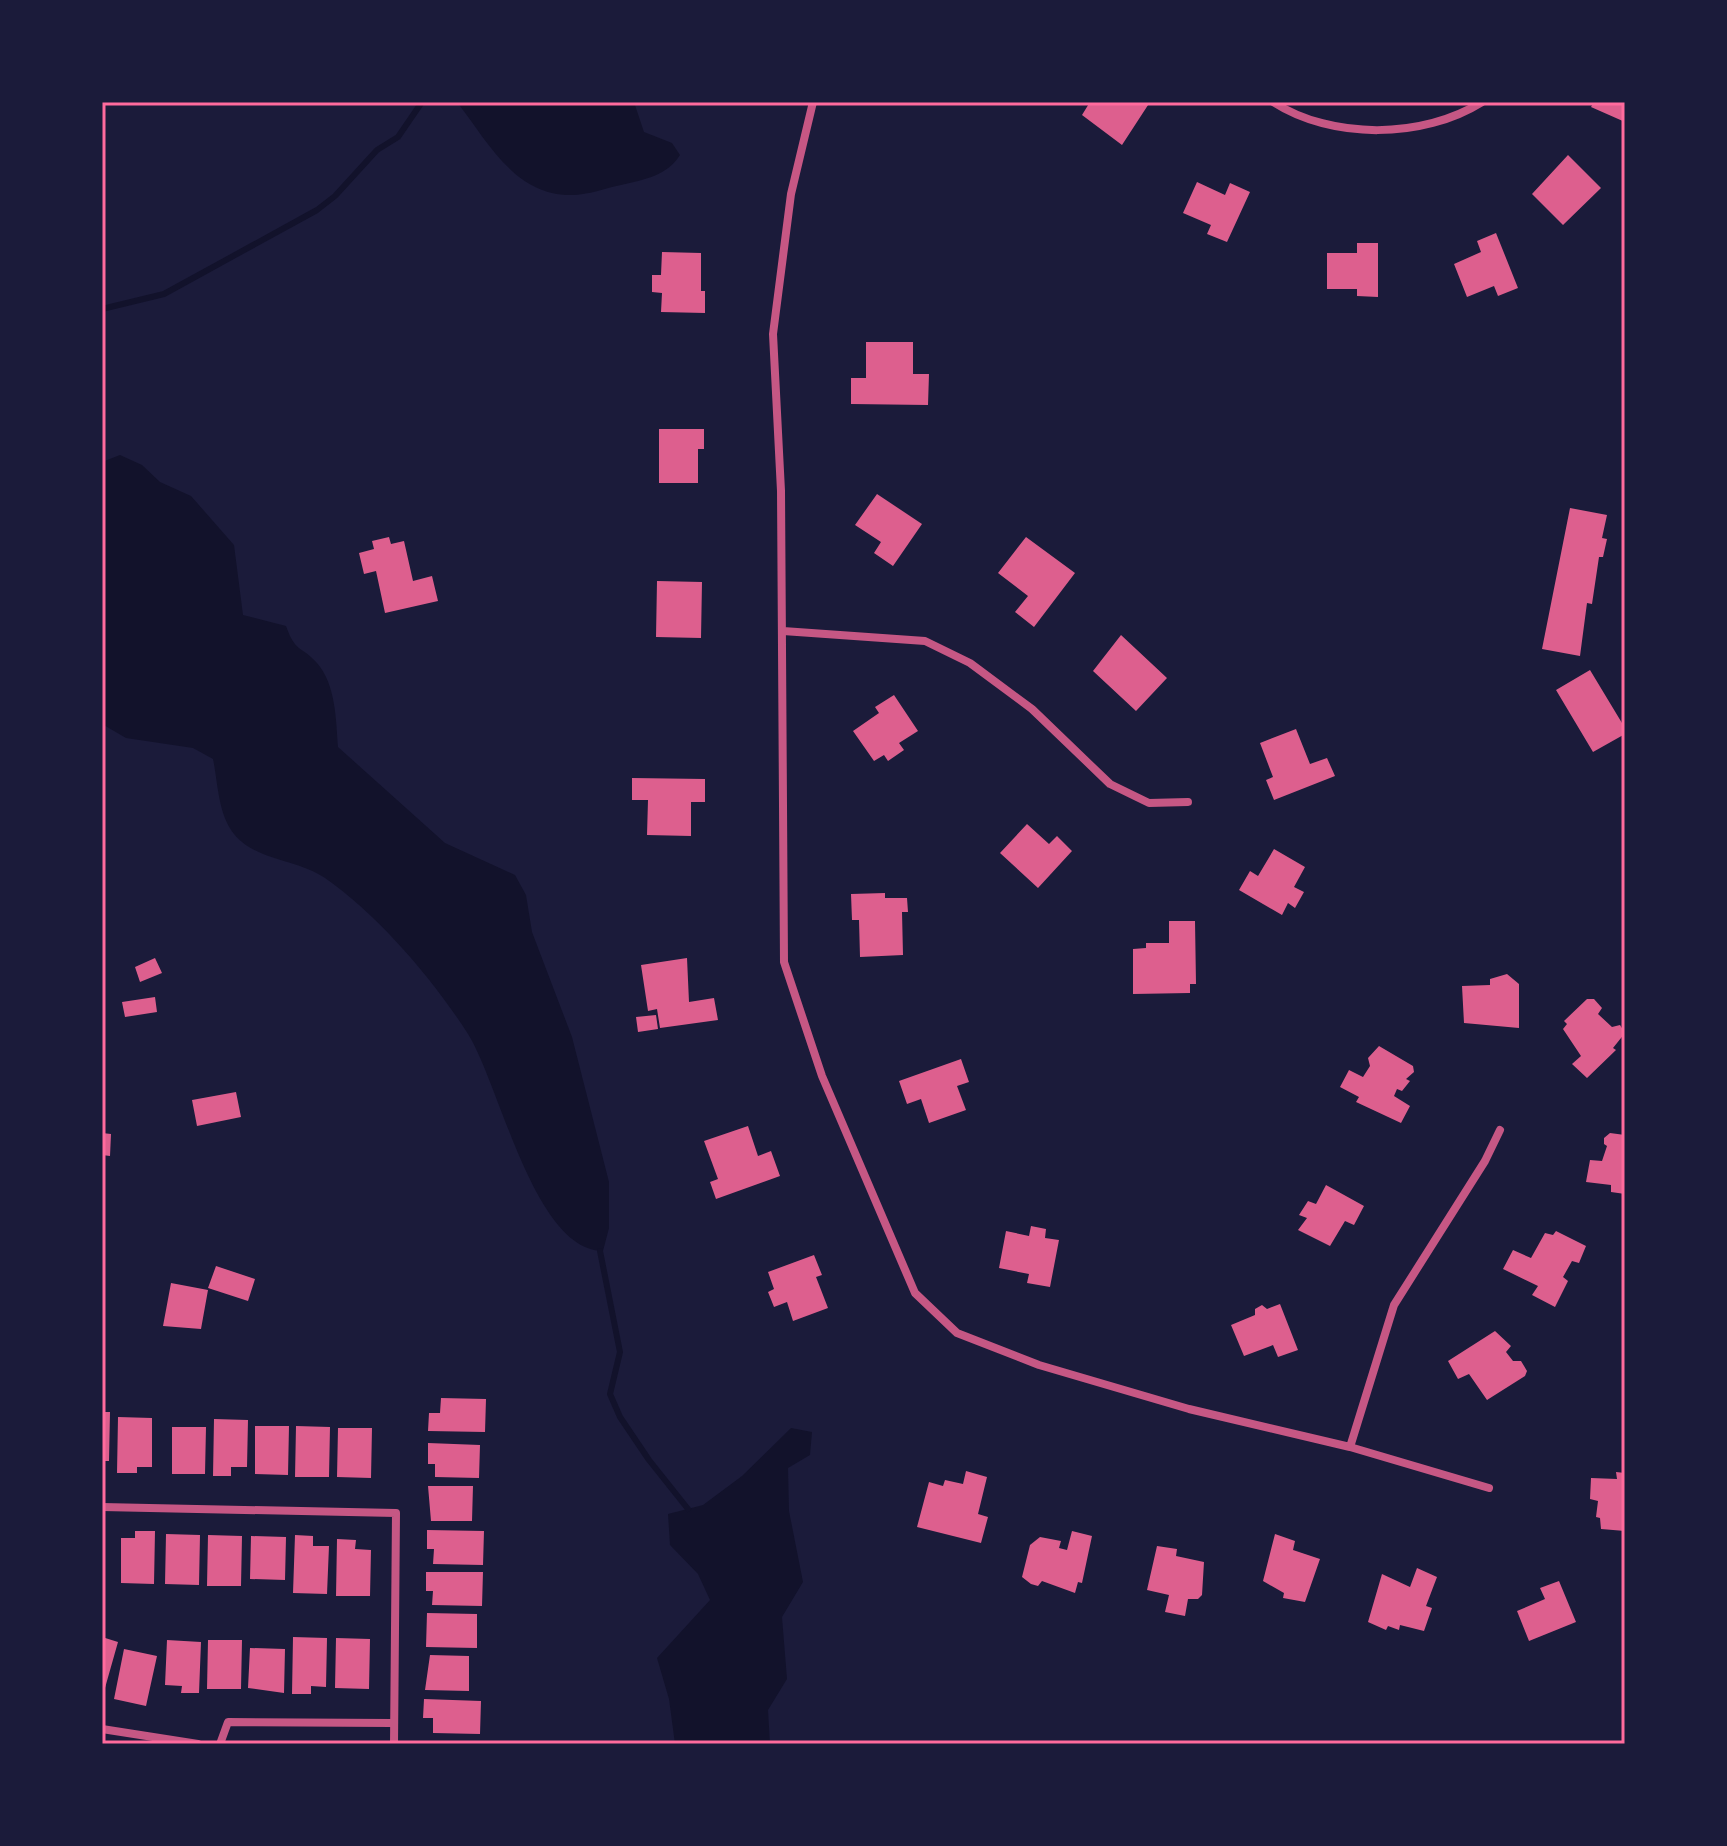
<svg xmlns="http://www.w3.org/2000/svg" width="1727" height="1846" viewBox="0 0 1727 1846" font-family="'Fira Sans Condensed',sans-serif">
<style>
.water{fill:#12122b}
.lines{fill:none;stroke-linecap:round;stroke-linejoin:round}
.stream{stroke:#12122b;stroke-width:6}
.building{fill:#dd5f8e}
.minor{stroke:#c65784;stroke-width:8}
.neatline{fill:none;stroke:#ff6b9d;stroke-width:3}
</style>
<rect width="100%" height="100%" fill="#1b1b3a"/>
<path class="water" d="M457,102H634L644,132L672,143L680,155C668,175 644,180 621,185C606,188 588,195 572,195C515,196 488,142 457,102Z
M120,455L142,465L160,482L191,496L234,545L243,615L286,626C296,654 301,645 317,663C336,685 336,720 338,747L445,843L515,875L526,895L532,932L572,1037L609,1182V1228L603,1251C534,1250 500,1085 468,1034C433,979 378,915 325,878C297,859 256,861 234,834C218,814 218,783 213,759L193,748L126,738L102,724V462Z
M791,1428L812,1432L810,1455L788,1468L789,1511L803,1582L782,1617L787,1679L768,1710L770,1744H675L669,1699L657,1658L710,1600L698,1574L670,1545L668,1514L703,1505L742,1476Z"/>
<g class="lines">
<path class="stream" d="M102,309L164,294L317,210L335,196L377,150L398,137L422,102
M600,1251L620,1352L610,1394L620,1417L649,1460L688,1509"/>
</g>
<path class="building" d="M1090,102L1125,103L1150,102L1122,145L1082,115Z
M1594,102H1625V122L1591,107Z
M1568,155L1601,188L1563,225L1532,194Z
M1197,182L1225,195L1230,183L1250,192L1227,242L1207,234L1211,225L1183,213Z
M1496,233L1518,288L1498,296L1494,286L1467,297L1454,264L1481,252L1477,241Z
M1357,243H1378V297L1357,296V289H1327V253H1357Z
M662,252L701,253V291H705V313L661,312L662,293L652,292V275H661Z
M866,342H913V374H929L928,405L851,404V378H866Z
M659,429H704V449H698V483H659Z
M877,494L922,524L893,566L874,553L881,542L855,525Z
M1570,508L1607,515L1602,538L1607,539L1603,557H1599L1592,604L1587,603L1580,656L1542,649Z
M389,537L391,544L404,541L413,581L432,576L438,601L385,613L376,571L364,574L359,553L374,549L372,541Z
M1026,537L1075,573L1034,627L1015,612L1028,596L998,573Z
M657,581L702,582L701,638L656,637Z
M1121,635L1167,678L1136,711L1093,671Z
M1590,670L1625,728V734L1593,752L1556,690Z
M894,695L918,731L899,743L904,750L888,761L884,755L874,761L853,731L879,713L875,707Z
M1296,729L1310,764L1327,758L1335,776L1274,800L1266,780L1273,777L1260,743Z
M632,778L705,779V802H691V836L647,835L648,800H632Z
M1027,824L1049,844L1057,836L1072,851L1038,888L1000,853Z
M1274,849L1305,867L1294,887L1304,892L1295,908L1288,903L1282,915L1239,890L1250,871L1258,876Z
M885,893V898H907L908,912H902L903,955L860,957L859,920H852L851,894Z
M1169,921H1195L1196,984H1190V993L1133,994V949L1146,948V943H1169Z
M155,958L162,973L140,982L135,967Z
M687,958L689,1002L714,998L718,1020L660,1028L657,1009L648,1011L641,965Z
M1507,974L1519,984V1028L1464,1023L1462,986L1490,985V979Z
M155,997L157,1012L125,1017L122,1002Z
M1587,999H1594L1602,1008L1598,1014L1612,1027L1620,1025L1625,1033L1613,1048L1616,1050L1587,1078L1572,1064L1581,1056L1563,1029L1567,1024L1564,1021Z
M656,1015L658,1029L638,1032L636,1017Z
M1379,1046L1413,1066L1414,1072L1406,1079L1410,1081L1402,1091L1397,1089L1394,1096L1410,1106L1401,1123L1356,1102L1359,1097L1340,1087L1349,1070L1363,1077L1370,1066L1368,1058Z
M961,1059L969,1082L957,1086L966,1110L929,1123L921,1099L907,1104L899,1081Z
M236,1092L241,1117L197,1126L192,1100Z
M748,1126L758,1156L771,1151L780,1176L716,1199L710,1182L718,1179L704,1141Z
M102,1133L111,1134L110,1156L102,1155Z
M1610,1133L1625,1135V1194L1611,1192V1185L1586,1182L1590,1160L1602,1161L1607,1146L1604,1144V1138Z
M1326,1185L1364,1206L1354,1225L1345,1221L1330,1246L1298,1230L1307,1218L1299,1215L1308,1201L1316,1204Z
M1031,1226L1046,1229L1045,1238L1059,1240L1050,1287L1027,1283L1029,1274L999,1268L1006,1231L1029,1236Z
M1556,1231L1586,1246L1579,1263L1572,1261L1563,1277L1568,1281L1555,1307L1532,1295L1538,1286L1503,1269L1513,1250L1531,1258L1545,1233L1553,1235Z
M814,1255L822,1275L816,1277L828,1308L793,1321L787,1302L774,1307L768,1292L774,1289L768,1272Z
M216,1266L255,1279L248,1301L208,1288Z
M171,1283L208,1290L201,1329L163,1326Z
M1280,1304L1298,1350L1278,1357L1273,1345L1244,1356L1231,1325L1255,1315V1309L1262,1305L1267,1309Z
M1495,1331L1511,1346L1506,1352L1513,1361H1521L1527,1371L1525,1376L1487,1400L1469,1374L1458,1379L1448,1361Z
M441,1398L486,1399L485,1432L428,1431L429,1413H440Z
M102,1412H110L109,1461H102Z
M118,1417L152,1418V1467H137V1473H117Z
M214,1419L248,1420L247,1467H231V1476H213Z
M255,1426H289L288,1475L255,1474Z
M296,1426L330,1427L329,1477H295Z
M172,1427H206L205,1474H172Z
M338,1428H372L371,1478L337,1477Z
M428,1443L480,1445L479,1478L435,1477V1464H428Z
M966,1471L987,1477L978,1514L988,1517L981,1543L917,1527L929,1482L943,1486L945,1480L963,1484Z
M1616,1472L1625,1473V1531L1601,1529L1600,1518L1596,1517L1598,1501L1590,1499L1591,1478L1617,1479Z
M428,1486H473L472,1521H431Z
M427,1530L484,1531L483,1565L433,1564L434,1549H427Z
M135,1531H155L154,1584L121,1583V1538H135Z
M1072,1531L1092,1536L1082,1583L1078,1582L1075,1593L1042,1581L1038,1586L1031,1584L1022,1577L1030,1545L1040,1537L1061,1541L1059,1548L1067,1550Z
M166,1534L200,1535L199,1585L165,1584Z
M1275,1534L1295,1541L1293,1550L1320,1559L1305,1602L1283,1598L1284,1593L1263,1581Z
M208,1535L242,1536L241,1586H207Z
M295,1535L313,1536V1546H329L327,1594L293,1593Z
M251,1536L286,1537L285,1580L250,1579Z
M337,1539L356,1540L355,1549L371,1550L370,1596H336Z
M1157,1546L1177,1549L1176,1556L1204,1562L1202,1595L1198,1599H1188L1185,1616L1165,1612L1169,1595L1147,1590Z
M1417,1568L1437,1577L1426,1606L1432,1608L1424,1631L1400,1625L1399,1630L1388,1626L1386,1630L1368,1622L1382,1574L1410,1587Z
M426,1572H483L482,1606L432,1605L433,1591H426Z
M1559,1581L1576,1622L1529,1641L1517,1611L1545,1599L1540,1588Z
M427,1613L477,1614V1648L426,1647Z
M102,1637L118,1642L103,1695H102Z
M293,1637L327,1638L326,1687L311,1686V1694H292Z
M336,1638L370,1639L369,1689L335,1688Z
M167,1640L201,1642L199,1693H181L182,1686L165,1685Z
M208,1640H242L241,1689H207Z
M250,1648L285,1649L284,1693L248,1688Z
M124,1649L157,1656L146,1706L114,1699Z
M430,1655L469,1656V1691L425,1690Z
M424,1699L481,1701L480,1734L433,1733V1718H423Z"/>
<g class="lines">
<path class="minor" d="M813,102L791,194L773,334L781,491L784,962L822,1076L915,1293L957,1333L1039,1365L1189,1409L1350,1447L1489,1488
M1273,102C1332,140 1423,139 1482,102
M783,631L925,641L970,663L1032,709L1110,784L1149,803L1188,802
M1350,1447L1394,1305L1485,1161L1500,1130
M102,1507L396,1513L394,1744
M102,1729L198,1744
M220,1744L228,1722L392,1723"/>
</g>
<rect width="1727" height="1846" fill="none" stroke="#1b1b3a" stroke-width="208"/>
<rect x="104" y="104" width="1519" height="1638" class="neatline"/>
</svg>
